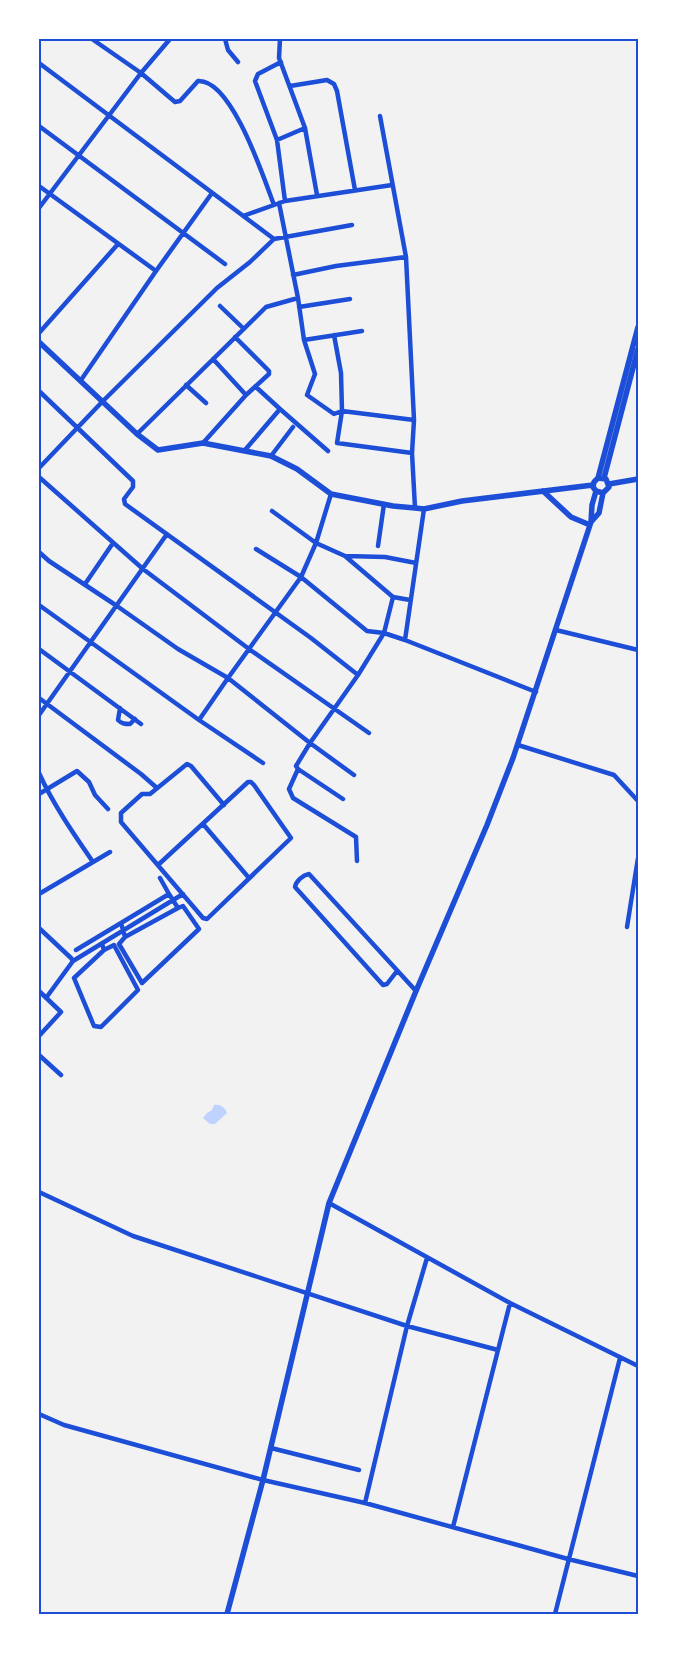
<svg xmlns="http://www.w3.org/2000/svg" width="677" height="1653" viewBox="0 0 677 1653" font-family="'Noto Serif',serif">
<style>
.water{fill:#bfd3fe}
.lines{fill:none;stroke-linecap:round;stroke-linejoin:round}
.minor{stroke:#1d4ed8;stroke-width:4.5}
.tertiary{stroke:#1d4ed8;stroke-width:5.5}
.neatline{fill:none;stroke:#1d4ed8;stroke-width:2}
</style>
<rect width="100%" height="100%" fill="#f2f2f2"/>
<path class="water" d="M214,1105C220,1104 225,1107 227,1113L215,1124H210L203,1118L207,1113L212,1110Z"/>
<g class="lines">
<path class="minor" d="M92,39L141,73L175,102L180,101L198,81C232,79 264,179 274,205
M225,39L228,50L238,62
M280,39L279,58L305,128L317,195
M281,62L258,74L255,81L277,140L305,128
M39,63L274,239
M290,86L327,80L334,84L337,91L355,190
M380,116L406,257L414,420L412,453L415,508
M39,126L225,264
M277,140L285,201
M39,186L156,271
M279,203L298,298L304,340L315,374L307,395L334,414L342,411L414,420
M39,208L141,73L170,39
M243,216L285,201L392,185
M293,275L336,266L406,257
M220,306L244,329
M299,307L350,299
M39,333L118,244
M334,335L341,373L342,411L337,443L412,453
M304,340L362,331
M213,359L246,395
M81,380L156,271L212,193
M186,385L206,403
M256,387L280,409
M39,391L133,481V487L124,499L125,504L311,638L358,675
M137,434L266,307L298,298
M203,443L246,395L269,374V371L235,337
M245,450L280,409L328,451
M271,456L293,427
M39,468L102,402L217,288L250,262L274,239L352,225
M39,477L143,569L249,649L369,733
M424,509L405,640L536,692
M272,511L316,543L345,556L393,597L384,633L358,675L310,743L296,766L298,769L343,799
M378,546L384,504
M256,549L301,577L367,631L384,633L405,640
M39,552L49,561L117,606L178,649L228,678L310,743L354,775
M345,556L385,557L416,563
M85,584L113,543
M393,597L410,600
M39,605L199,720L263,763
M556,630L638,650
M39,649L141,724
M39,698L141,774L157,788
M120,708L118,720C122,724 125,724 130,724L135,719
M39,715L167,534
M199,720L228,678L301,577L316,543L331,494
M518,745L614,775L638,801
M298,769L289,789L293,798L356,837L357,861
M39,773C53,804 73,833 93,862
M39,794L77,771L89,782L95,795L108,809
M203,824L249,878
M158,865L248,782H251L254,785L291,838L207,919L203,918L121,822V813L142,794H150L187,764L191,766L224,805
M160,878L169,894L121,923L125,937L178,908L169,894
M39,894L110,852
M627,927L638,858
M39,928L71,958L73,961L46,998
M125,937L119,944L142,983L199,929L183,906L178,908
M102,944L104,950L74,978L94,1026L101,1027L138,990L115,947L114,945L104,950
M76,950L121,923
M73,961L183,894
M397,971L387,984L383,985L295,887C296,881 303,875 309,874L416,991
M39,991L61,1012L39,1036
M39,1055L61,1075
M39,1192L133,1236L407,1326L498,1350
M329,1203L510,1303L638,1366
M39,1414L64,1425L263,1480L365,1503L568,1559L638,1576
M271,1448L359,1470
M365,1503L407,1326L427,1258
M453,1527L510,1303
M555,1614L620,1358"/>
<path class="tertiary" d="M39,342L137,434L158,450L203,443L271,456L297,469L331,494L393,506L415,508L424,509L462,501L593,485
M598,478L638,327
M604,478L638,349
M609,484L638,479
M543,491L571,517L590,525
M591,522L599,513L603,493L609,487L606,479L598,478L594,482L593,487L596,491L603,493
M227,1614L263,1480L329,1203L416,991L487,825L513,758L591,522L592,505L596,491"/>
</g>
<rect width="677" height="1653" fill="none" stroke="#ffffff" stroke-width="80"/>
<rect x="40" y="40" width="597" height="1573" class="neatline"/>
</svg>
